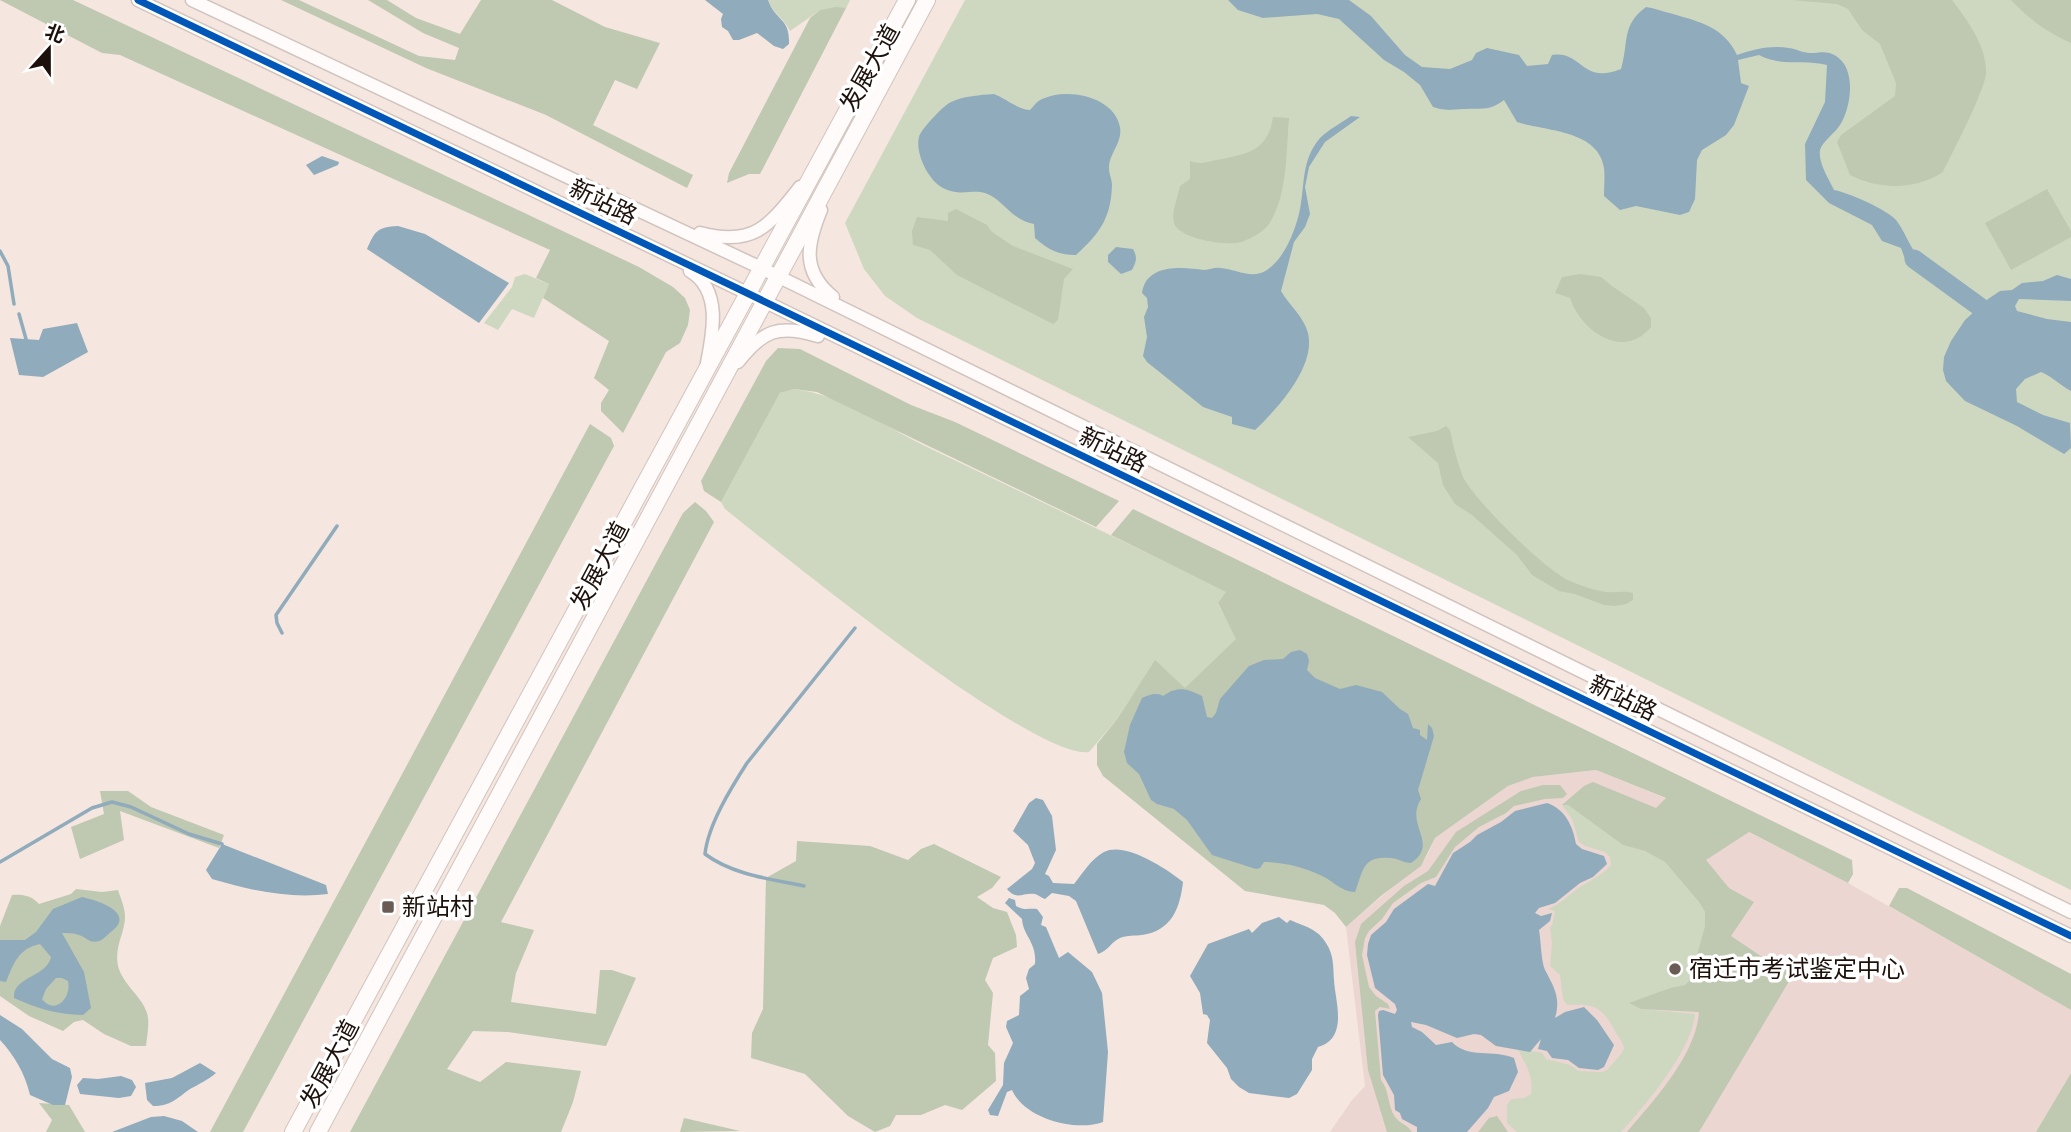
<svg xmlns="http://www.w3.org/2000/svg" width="2071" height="1132" viewBox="0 0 2071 1132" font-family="'Roboto Serif','Noto Sans SC',serif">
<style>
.education{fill:#ebd6d2}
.green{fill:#ced8c0}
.forest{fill:#bfc8b0}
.water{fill:#90abbb;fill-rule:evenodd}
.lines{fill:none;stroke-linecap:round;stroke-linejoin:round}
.stream{stroke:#90abbb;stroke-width:3.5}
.river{stroke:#90abbb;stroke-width:19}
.tertiary-casing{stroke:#d1c4be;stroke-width:15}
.primary-casing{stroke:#d1c4be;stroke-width:18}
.tertiary{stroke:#fefbfa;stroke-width:12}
.primary{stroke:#fefbfa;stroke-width:16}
.cycleway-casing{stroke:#fff;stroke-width:11}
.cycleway{stroke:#0057b8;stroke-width:7}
.poi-dot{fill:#695c55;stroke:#fff;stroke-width:2.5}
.labels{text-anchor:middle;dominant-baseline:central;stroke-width:7;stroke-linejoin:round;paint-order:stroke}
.street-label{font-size:24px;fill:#1d110b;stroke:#fff}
.poi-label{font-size:24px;fill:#1d110b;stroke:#fff;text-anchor:start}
</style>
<rect width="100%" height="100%" fill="#f5e6df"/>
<path class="education" d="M1596,770L1748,832L1848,883L2071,1010V1073L2036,1132H1330L1352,1100L1365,1086L1346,927L1426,858L1435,838L1508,786L1533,777Z"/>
<path class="green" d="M768,0H850L846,8L820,10L790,31C784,18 772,13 768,0Z
M965,0H2071V890L917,318L885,296L864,269L845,223Z
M525,274L549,284L534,318L512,309L498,330L484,323L512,287L515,277Z
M794,389C842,395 882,425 925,446C1026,494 1127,543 1227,592L1218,604L1237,639L1185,689L1155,661L1118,718L1089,752C1035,761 779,552 725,509L721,502L780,393Z
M1562,805H1568L1623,845L1645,851L1665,862L1699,902L1705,912V926L1690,980L1685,985L1670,988L1630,1003L1641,1009L1695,1014C1692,1050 1646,1105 1621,1132H1517L1507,1123V1105L1511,1099L1524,1098L1531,1094C1534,1077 1525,1063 1517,1048L1542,1053L1546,1059L1570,1065L1579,1071L1602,1072L1607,1070L1621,1054L1624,1048C1622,1041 1619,1038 1616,1033C1602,1007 1597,1004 1567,1005L1563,999L1560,975L1550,966L1552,944L1550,927L1552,925L1555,911L1548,909C1560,904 1568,896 1577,889C1590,880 1599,878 1611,865L1610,857L1605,852L1585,846L1579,842L1572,819Z"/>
<path class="forest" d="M0,0H73L639,267L673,287L685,298L690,310L688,325L680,343L666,352L623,433L601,411V403L609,390L594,378L609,341L543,298L549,284L536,278L550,250L120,55L102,53Z
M281,0H299L419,56L455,60L459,48L423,33L368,0H387L416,18L460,34L481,0H552L605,27L660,43L637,89L615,80L593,125L693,175L687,188L546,115L426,68Z
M1792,0H1952C1967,20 1987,46 1986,73C1986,88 1952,154 1943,172C1916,190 1879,190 1850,175L1837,142L1841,135L1895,96L1896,83L1880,44L1862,30L1848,9L1837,4Z
M2011,0H2071V43C2047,32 2029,19 2011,0Z
M836,7L846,8L760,174H749L727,183L729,173L810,18L820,10Z
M1273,117L1289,118C1286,151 1288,195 1269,224C1264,232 1247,241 1237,243C1223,245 1179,239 1174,223C1171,212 1178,197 1180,186L1190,179V161C1201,165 1206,162 1217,160C1246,154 1268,152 1273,117Z
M2047,189L2071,231V237L2011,270L1985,223Z
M956,209L987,225L992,232L1013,246L1073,269L1064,279L1058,320L1053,324L957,275L930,250L913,245L912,231L917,217L948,221V213Z
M1581,274L1601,277L1612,286L1644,308L1651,318V327C1623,361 1581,331 1570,298L1555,293L1562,277Z
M778,348L800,349L911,405L955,422L1119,501L1096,527L817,392L794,389L780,393L721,502L704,491L701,481L766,361Z
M590,424L611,438L614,446L243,1132H210Z
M1446,426L1450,430C1453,445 1457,462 1463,477C1475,501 1545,570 1570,581C1581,586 1594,590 1606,592C1615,593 1624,590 1633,593V600L1626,604L1615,606L1604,605L1575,594L1559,591L1532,575L1517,555L1472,515L1455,504L1443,485L1438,463L1408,437L1437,431Z
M695,502L706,511L714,522L501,922L534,930L516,973L511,1002L596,1014L600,970H612L636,978L606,1046L508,1032L473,1031L447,1069L480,1082L506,1062L581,1071L573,1102L561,1132H350L683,513Z
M1133,509L1852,860L1853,874L1848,883L1749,832L1706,860L1729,888L1754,902L1731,936L1777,967L1783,959L1797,968L1699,1132H1627C1654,1100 1696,1055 1699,1012L1641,1009L1629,1003L1670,988L1685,985L1690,980L1705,926V912L1699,902L1665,862L1645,851L1623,845L1568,805H1562L1584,786L1593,782L1656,808L1666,798L1596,770L1533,777L1508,786L1435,838L1421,866L1382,895L1346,927L1335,913L1324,905L1245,891L1103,776L1097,765V744L1118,718L1155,660L1185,688L1236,639L1218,603L1226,592L1111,535Z
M1543,785H1560L1567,794L1563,798L1545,799L1514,806L1506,813L1479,827L1455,847L1436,877L1421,883L1393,903L1382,919L1369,931L1365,938L1362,955L1369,987L1376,996L1388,1004L1390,1009L1380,1007L1375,1011L1381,1080C1390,1091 1387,1105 1395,1117C1400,1124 1408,1125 1412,1132H1387L1368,1070L1355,942L1361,924L1404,886L1428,871L1456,832L1521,791Z
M100,791H128L151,807L224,835L219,848L120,811L124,840L80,859L71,827L104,814Z
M797,841L870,846L908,860L921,849L934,844L1001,877L992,888L977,897L993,908L1007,912L1016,935L1017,947L993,958L985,980L993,993L988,1045L995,1053L996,1081L962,1110L945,1105L921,1115H896L890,1126L875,1132L848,1116L805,1074L751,1058L752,1033L763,1009L766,878L796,861Z
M1899,888H1907L2071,974V1010L1889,906Z
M76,889L102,892L118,890C121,899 125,908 125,917C125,933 114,946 118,966C123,985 141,995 147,1013C150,1024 147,1035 146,1046H131L104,1034L83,1020L74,1022L63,1031L29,1016L0,996V926L12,895C23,894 32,896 39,904L71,894Z
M2071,1073V1132H2036Z
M39,1103L69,1105L85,1132H46L52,1120Z
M1497,1116L1508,1132H1478L1489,1118Z
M684,1118L740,1131L680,1132Z"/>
<path class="water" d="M705,0H768C776,22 790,17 789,44L783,49L774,46L757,33L739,40H733L728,31L722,27L721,19L723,14Z
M1228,0H1349L1371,16L1405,55L1422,67L1450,69L1472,60L1476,53L1487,48L1519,55L1527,66L1548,64L1552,55C1582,50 1581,85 1621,69C1629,43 1621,25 1646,7C1655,8 1664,12 1673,14C1700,22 1724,27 1737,55C1755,49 1770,45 1789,48C1797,49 1803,53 1810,53C1820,53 1827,50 1836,56C1857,69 1851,108 1840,125C1835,133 1822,142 1820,150C1818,163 1829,179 1834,190C1847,192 1888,210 1896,220C1904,230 1908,243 1916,254L1912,262L1905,259L1901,248L1882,241L1872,225L1829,203L1806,180L1805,144L1825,102L1827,65C1804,59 1781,67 1759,55L1738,60L1741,83L1749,86L1734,125L1726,135L1702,150L1697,160L1695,199L1689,212L1680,215L1636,206L1620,210L1604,196C1604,187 1605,177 1604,168C1599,130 1545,131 1517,122L1504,100C1489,111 1484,108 1466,109C1450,109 1450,112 1433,107L1420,85L1404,72L1384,60L1339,19L1317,14L1263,18L1238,10Z
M994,94C1005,98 1019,110 1030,110C1034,106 1037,101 1042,99C1067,87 1114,96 1120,127C1123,143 1108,154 1109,169C1109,174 1112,179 1112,185C1111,218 1100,233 1076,255C1058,255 1049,250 1035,238L1034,224C1011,220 1003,199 985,193C971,189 961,197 943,188C928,180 915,153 919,137C921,129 944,105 951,102C964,96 980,95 994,94Z
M1351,116L1360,117L1325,142L1309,167L1305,187L1310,214L1305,227L1294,242L1281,291C1289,305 1304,317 1308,333C1316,367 1277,409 1255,430L1232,424V417L1203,407L1147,362L1143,356L1147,337L1144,317L1148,307L1147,298L1142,293C1146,263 1183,267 1204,270C1210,270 1215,267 1220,268C1236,269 1252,280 1267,270C1285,258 1296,229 1300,209C1305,185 1301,160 1320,138C1328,130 1341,123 1351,116Z
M322,156L339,162L338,165L314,175L306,165Z
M398,226L425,234L509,283L479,323L367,249C375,231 377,227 398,226Z
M1116,247L1133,249C1138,258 1136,262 1132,270L1121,274L1108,262V255Z
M2057,275L2071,279V301L2019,299L2015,306L2017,311L2047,319L2071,322V391C2060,385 2053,377 2041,372L2025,379L2016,389L2017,402L2043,415L2070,423L2071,448L2064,454L2017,426L1965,401L1946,381L1943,370L1944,357L1951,341L1965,320L1988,299L2000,291L2012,290L2022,283L2043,281Z
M77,323L88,352L43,377L19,375L10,338L39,340L43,329Z
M1300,650L1307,654L1309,661L1307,670L1315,678L1340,689L1356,685L1382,692L1400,709L1408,714L1413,728L1420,730V735L1427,740L1428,724L1432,728L1434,736L1418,790L1421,799C1404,825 1440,843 1411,863C1404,863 1397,858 1390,858C1362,855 1363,872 1355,892C1339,891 1333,880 1320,875C1304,867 1282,862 1264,862L1260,868L1256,869L1212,855L1187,820L1174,809L1157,804L1151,800L1139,774L1127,763L1124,752L1130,725L1142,698C1149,695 1156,692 1163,696C1177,686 1186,688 1202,696L1207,717L1212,718L1216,713L1220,699L1249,666L1264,660L1283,659L1291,652Z
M1036,798L1043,800L1052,816L1056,850L1045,874L1049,876L1053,883L1074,884C1083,873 1091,859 1104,852C1125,841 1167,869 1183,882C1180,909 1171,931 1142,935C1135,936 1127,935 1120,938C1111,942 1108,951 1098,954L1076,901L1069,896L1052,893L1045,899C1042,898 1038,895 1035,894C1023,892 1017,901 1007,889L1032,869L1035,863L1028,845L1013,831L1029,803Z
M1547,803C1565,809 1573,826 1576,844L1582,849L1604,856L1607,864L1593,877L1580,883L1555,903L1539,908L1535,913L1541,916L1552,913L1550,921L1539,930C1541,941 1541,961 1545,970C1554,987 1561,998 1555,1018L1565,1012L1584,1007L1597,1020L1614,1045L1604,1067L1598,1070L1579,1068L1568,1060L1552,1058L1547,1051L1538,1049L1541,1039L1530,1052L1496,1046L1481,1035L1474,1034L1457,1038L1426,1025L1411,1022L1412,1027L1422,1032L1436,1045L1452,1042C1468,1059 1493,1049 1514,1058L1518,1072L1509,1091L1494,1097L1488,1108L1467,1132H1417V1127L1402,1119L1400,1113L1395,1110L1394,1095L1383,1075L1378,1015L1379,1011L1383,1010L1395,1014L1397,1010L1395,1004L1375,988L1367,955L1368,944L1371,935L1386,922L1394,909L1428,884L1435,886L1453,853L1470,842L1477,835L1501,822L1515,811Z
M222,844L326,885L328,894C289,899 249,890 212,879L206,870Z
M82,897C96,900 136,912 112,931C108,934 103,940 99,941C90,944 86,937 79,935C74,933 67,933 62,933L84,972L91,1008L83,1015C55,1014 39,1009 14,998C12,977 47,977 51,957L40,944C19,948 13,964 6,982L0,981V940H25L36,932L53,909ZM56,978H62L68,981C72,997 55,1016 42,999L46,989Z
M1009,898L1015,900L1016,906C1025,911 1028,908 1037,909L1043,917L1041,925L1046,927L1059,958L1068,952L1092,972L1102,993L1108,1052L1103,1122C1076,1132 1025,1119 1012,1090L1007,1092L998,1116L990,1115L988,1110L1003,1085L1004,1063L1013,1043L1006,1027L1007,1021L1019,1015L1020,996L1029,989L1026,978L1029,969L1035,964C1037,942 1023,936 1022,919L1005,903Z
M1279,917L1287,923L1290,920C1304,926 1318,929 1326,943C1334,955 1333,966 1334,980C1335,1001 1349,1038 1318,1047L1312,1059V1070L1297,1094L1289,1098L1249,1093L1239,1087L1231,1079L1227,1068L1207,1043L1210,1020L1207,1015L1203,1014L1200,993L1190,976L1208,944L1249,929L1252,933L1262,923Z
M0,1015L22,1029L52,1059L70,1068L72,1077L65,1105H53L30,1095C25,1074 15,1056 0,1040Z
M200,1063L216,1073C208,1080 199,1084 190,1089C176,1099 171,1106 153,1106L147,1100L145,1083L172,1078Z
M121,1076L132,1080L136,1087L131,1096L119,1098L80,1094L77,1085L83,1078L98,1079Z
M164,1116L182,1121L198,1132H112L151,1117Z"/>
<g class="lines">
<path class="stream" d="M0,251L8,266L14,304
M19,314L26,339
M282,633L277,623L276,615L337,526
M0,862L92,808L112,802L131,807L189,834L222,844
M804,886C771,879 733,875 705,854C708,825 731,788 747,763L855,628"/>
<path class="river" d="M1914,259L1980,307"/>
<defs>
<path id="tertiary" d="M138,0L747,293L2071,936
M192,0L761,268L2071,912
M821,210C807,244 801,271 833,297
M700,233C754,247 769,226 800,187
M690,271C722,290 713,333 707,363
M738,362C763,330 779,324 818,336"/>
<path id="primary" d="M293,1132L907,0
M318,1132L927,0"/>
</defs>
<use href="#tertiary" class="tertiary-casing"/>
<use href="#primary" class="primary-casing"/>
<use href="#tertiary" class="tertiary"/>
<use href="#primary" class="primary"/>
<defs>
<path id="cycleway" d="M138,0L747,293L2071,936"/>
</defs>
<use href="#cycleway" class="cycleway-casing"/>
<use href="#cycleway" class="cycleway"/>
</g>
<g class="poi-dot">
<rect x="381" y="900" width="14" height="14" rx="3.5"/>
<circle cx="1675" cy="969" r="7"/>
</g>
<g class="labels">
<g class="street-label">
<text transform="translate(870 68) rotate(-61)">发展大道</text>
<text transform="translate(603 202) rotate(26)">新站路</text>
<text transform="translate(1113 450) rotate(26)">新站路</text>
<text transform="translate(600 566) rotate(-62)">发展大道</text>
<text transform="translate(1623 698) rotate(26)">新站路</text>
<text transform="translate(330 1064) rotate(-62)">发展大道</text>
</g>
<g class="poi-label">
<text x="402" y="907">新站村</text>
<text x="1689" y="969">宿迁市考试鉴定中心</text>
</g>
</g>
<g transform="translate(49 49) rotate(21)" stroke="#ffffff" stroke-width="5" paint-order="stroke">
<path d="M0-5L12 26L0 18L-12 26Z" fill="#1d110b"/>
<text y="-10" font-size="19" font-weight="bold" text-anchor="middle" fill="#1d110b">北</text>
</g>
</svg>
